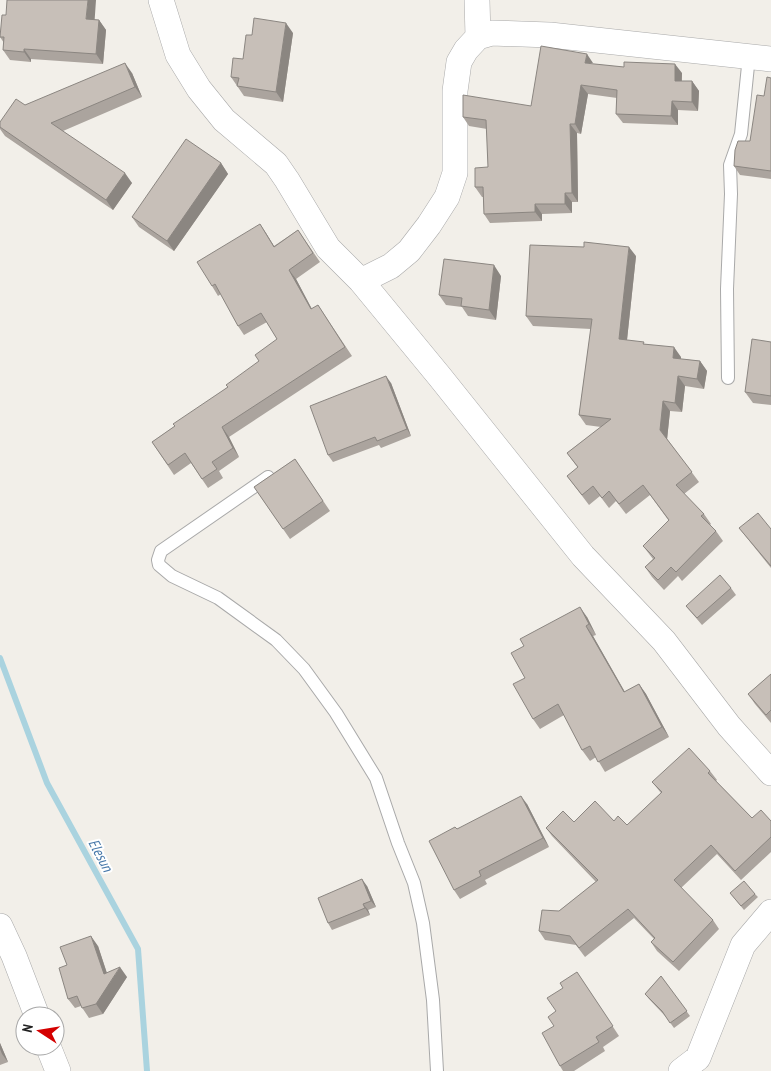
<svg xmlns="http://www.w3.org/2000/svg" width="771" height="1071" viewBox="0 0 771 1071" font-family="'PT Sans Narrow',sans-serif">
<style>
.lines{fill:none;stroke-linecap:round;stroke-linejoin:round}
.stream{stroke:#aad3df;stroke-width:6}
.service-casing{stroke:#a9a9a9;stroke-width:14}
.minor-casing{stroke:#a9a9a9;stroke-width:26}
.service{stroke:#fff;stroke-width:12}
.minor{stroke:#fff;stroke-width:25}
.wall{fill:#aba49e}
.shaded-wall{fill:#8b8681}
.building{fill:#c7bfb8;stroke:#8b8681}
.labels{text-anchor:middle;dominant-baseline:central;stroke-width:4;stroke-linejoin:round;paint-order:stroke}
.water-label{font-size:15px;font-style:italic;fill:#4a7aab;stroke:#fff}
</style>
<rect width="100%" height="100%" fill="#f2efe9"/>
<g class="lines">
<path class="stream" d="M0,658L47,783L138,949L147,1071"/>
<defs>
<path id="service" d="M728,378L727,289L731,194L730,165L741,134L749,56
M268,477L161,551L158,560L159,565L172,576L218,598L276,640L304,669L336,713L376,778L398,843L414,883L423,923L433,1000L437,1071"/>
<path id="minor" d="M161,0L178,55L199,89L224,120L276,164L287,180L328,248L361,281L440,377L583,556L664,641L729,726L771,773
M477,0L478,37
M361,281L391,266L409,251L429,225L447,197L455,173V91L459,62L466,50L478,37L492,33L550,35L771,59
M0,926L14,956L37,1016
M48,1046L58,1071
M681,1071L698,1058L743,945L771,912"/>
</defs>
<use href="#service" class="service-casing"/>
<use href="#minor" class="minor-casing"/>
<use href="#service" class="service"/>
<use href="#minor" class="minor"/>
</g>
<path class="wall" d="M6,15L99,20L106,30L103,64L31,59V62L10,60L3,50L4,43L0,37Z
M293,33L283,102L244,96L231,77L243,59L252,35Z
M593,64L682,73V81H692L699,91L698,111L678,110V125L623,123L616,114L617,98L588,94L581,134L577,133L578,202H572V213L542,214V221L490,223L484,214L483,197H482L475,187L488,167L487,129L469,126L463,117L531,106Z
M132,73L142,97L63,131L132,183L113,210L5,136L0,129V122L25,105Z
M771,78V179L740,175L734,166L750,141L764,96Z
M221,163L228,174L174,251L139,227L132,217Z
M260,224L274,246L298,230L320,262L296,279L312,309L318,305L352,356L229,437L239,457L219,471L223,478L208,488L191,463L174,475L152,442L175,426L228,387L259,361L277,339L267,322L244,335L238,326L221,294L218,296L212,286Z
M636,256L627,340L645,344L681,357V359L700,361L707,371L704,389L685,386L682,412L670,411L667,439L699,482L684,494L704,514L711,524L710,525L716,531L723,541L682,581L678,576L664,590L652,577L645,567L653,559L643,546L669,521L650,495L626,514L616,501L609,508L600,496L589,505L567,476L578,468L567,453L601,427L586,425L579,415L591,329L533,326L526,316Z
M501,276L496,320L468,316L462,307L446,305L439,295Z
M771,342V405L753,403L745,392Z
M391,383L411,436L381,448L379,445L333,462L328,455Z
M295,459L330,511L290,539L254,487Z
M739,528L771,529V568Z
M731,588L736,595L702,625L691,612L686,606Z
M587,617L596,635L593,636L625,692L639,684L646,694L669,737L605,772L596,757L590,761L582,750L564,715L540,729L533,719L525,678Z
M771,674V723L755,704L748,694Z
M710,771L717,780L716,781L752,818L771,821V852L741,880L717,854L681,888L713,920L719,929L679,971L657,951L651,942L654,939L634,918L585,957L576,945L545,940L539,931L559,911L596,882L552,836L546,828L574,822L614,821L627,825L661,793L652,782Z
M527,804L549,847L485,880L487,884L460,899L454,890L457,829Z
M367,886L376,907L368,910L370,915L332,930L328,923Z
M730,893L755,894L758,897L744,910Z
M98,946L107,973L127,977L103,1014L89,1018L81,1006L75,1008L68,999L67,965Z
M577,972L619,1036L603,1047L605,1051L574,1071H563L560,1066L554,1026L556,1011L563,988Z
M661,976L690,1016L674,1028L666,1017L649,999L645,994Z
M0,1043L8,1062L0,1065Z"/>
<path class="shaded-wall" d="M88,0H96L94,29L86,19Z
M99,20L106,30L103,64L96,54Z
M286,23L293,33L283,102L276,92Z
M24,49L31,59V62L24,52Z
M587,54L593,63H585Z
M125,63L132,73L142,97L135,87Z
M675,64L682,73L681,90L675,81Z
M692,81L699,91L698,111L692,102Z
M581,85L588,94L581,134L575,124Z
M672,101L678,110V125L671,116Z
M570,124L577,133L578,202L572,193Z
M221,163L228,174L174,251L167,241Z
M125,173L132,183L113,210L106,200Z
M565,193L572,202V213L565,204Z
M535,204L542,214V221L535,212Z
M260,224L266,233L280,256L274,247Z
M629,247L636,256L626,349L619,339Z
M494,265L501,276L496,320L489,310Z
M289,270L296,279L317,319L311,309Z
M674,347L681,357L680,368L673,358Z
M700,361L707,371L704,389L697,379Z
M386,376L391,383L411,436L407,429Z
M678,376L685,386L682,412L675,403Z
M663,401L670,411L667,440L660,430Z
M222,427L229,437L239,457L233,448Z
M580,607L587,617L596,635L589,624Z
M586,626L593,636L631,703L624,692Z
M639,684L646,694L669,737L662,727Z
M521,796L527,804L549,847L543,838Z
M362,879L367,886L376,907L371,901Z
M363,904L368,910L370,915L365,908Z
M91,936L98,946L110,983L120,967L127,977L103,1014L96,1004L104,974Z
M0,1043L8,1062L2,1054L0,1049Z"/>
<path class="building" d="M7,0H88L86,19L99,20L96,54L24,49V52L3,50L4,37H0L2,15H6Z
M254,18L286,23L276,92L237,86L239,78L231,77L233,58L243,59L246,35H252Z
M541,46L587,54L585,63L624,67V62L675,64V81H692V102L672,101L671,116L616,114L617,90L581,85L575,124H570L572,193H565V204H535V212L484,214L483,187H475V168L488,167L486,120L463,117V95L531,106Z
M125,63L135,87L51,123L125,173L106,200L0,127V122L16,99L25,105Z
M767,77L771,78V171L734,166L735,150L738,141H750L757,95L764,96Z
M186,139L221,163L167,241L132,217Z
M260,224L274,247L298,230L313,253L289,270L311,309L318,305L345,347L222,427L233,448L212,462L217,469L202,479L185,453L168,465L152,442L175,426L173,424L228,387L226,385L259,361L255,355L277,339L261,313L238,326L215,284L212,286L197,262Z
M584,242L629,247L619,339L644,342L643,344L674,347L673,358L700,361L697,379L678,376L675,403L663,401L660,430L692,472L676,485L704,514L701,516L716,531L676,572L671,567L658,580L645,567L655,558L643,546L669,520L643,485L619,504L609,491L602,498L593,486L582,495L567,476L578,467L567,453L611,419L579,415L592,319L526,316L530,245L584,247Z
M444,259L494,265L489,310L461,306L462,298L439,295Z
M752,339L771,342V396L745,392Z
M386,376L407,429L377,441L375,437L328,455L310,406Z
M295,459L323,501L283,529L254,487Z
M758,513L771,529V566L739,528Z
M720,575L731,588L697,618L686,606Z
M580,607L589,624L586,626L624,692L639,684L662,727L598,762L590,746L582,750L558,704L533,719L513,684L525,678L511,653L524,646L520,639Z
M771,674V710L766,715L748,694Z
M689,748L710,771L708,773L752,818L761,810L771,821V837L735,871L711,845L674,880L713,920L673,962L651,942L655,938L628,909L579,948L570,936L539,931L542,910L559,911L598,880L546,828L563,811L574,822L595,801L614,821L618,816L627,825L662,792L652,782Z
M521,796L543,838L479,871L481,876L454,890L429,841L455,827L457,829Z
M362,879L371,901L363,904L365,908L328,923L318,898Z
M744,881L755,894L741,906L730,893Z
M91,936L104,974L120,967L96,1004L82,1008L77,996L68,999L59,968L67,965L60,947Z
M577,972L613,1026L596,1037L599,1042L560,1066L542,1033L554,1026L548,1017L556,1011L547,998L563,988L560,983Z
M661,976L687,1011L670,1023L662,1011L645,994Z"/>
<g class="labels">
<g class="water-label">
<text transform="translate(101 855) rotate(62)">Elesun</text>
</g>
</g>
<g transform="translate(40 1031) rotate(282)"><circle r="24" fill="#ffffff" stroke="#a7a7a7"/>
<path d="M0-4L9 19L0 12L-9 19Z" fill="#d40000"/>
<text y="-8" font-size="14" font-weight="bold" text-anchor="middle" fill="#222222">N</text>
</g>
</svg>
